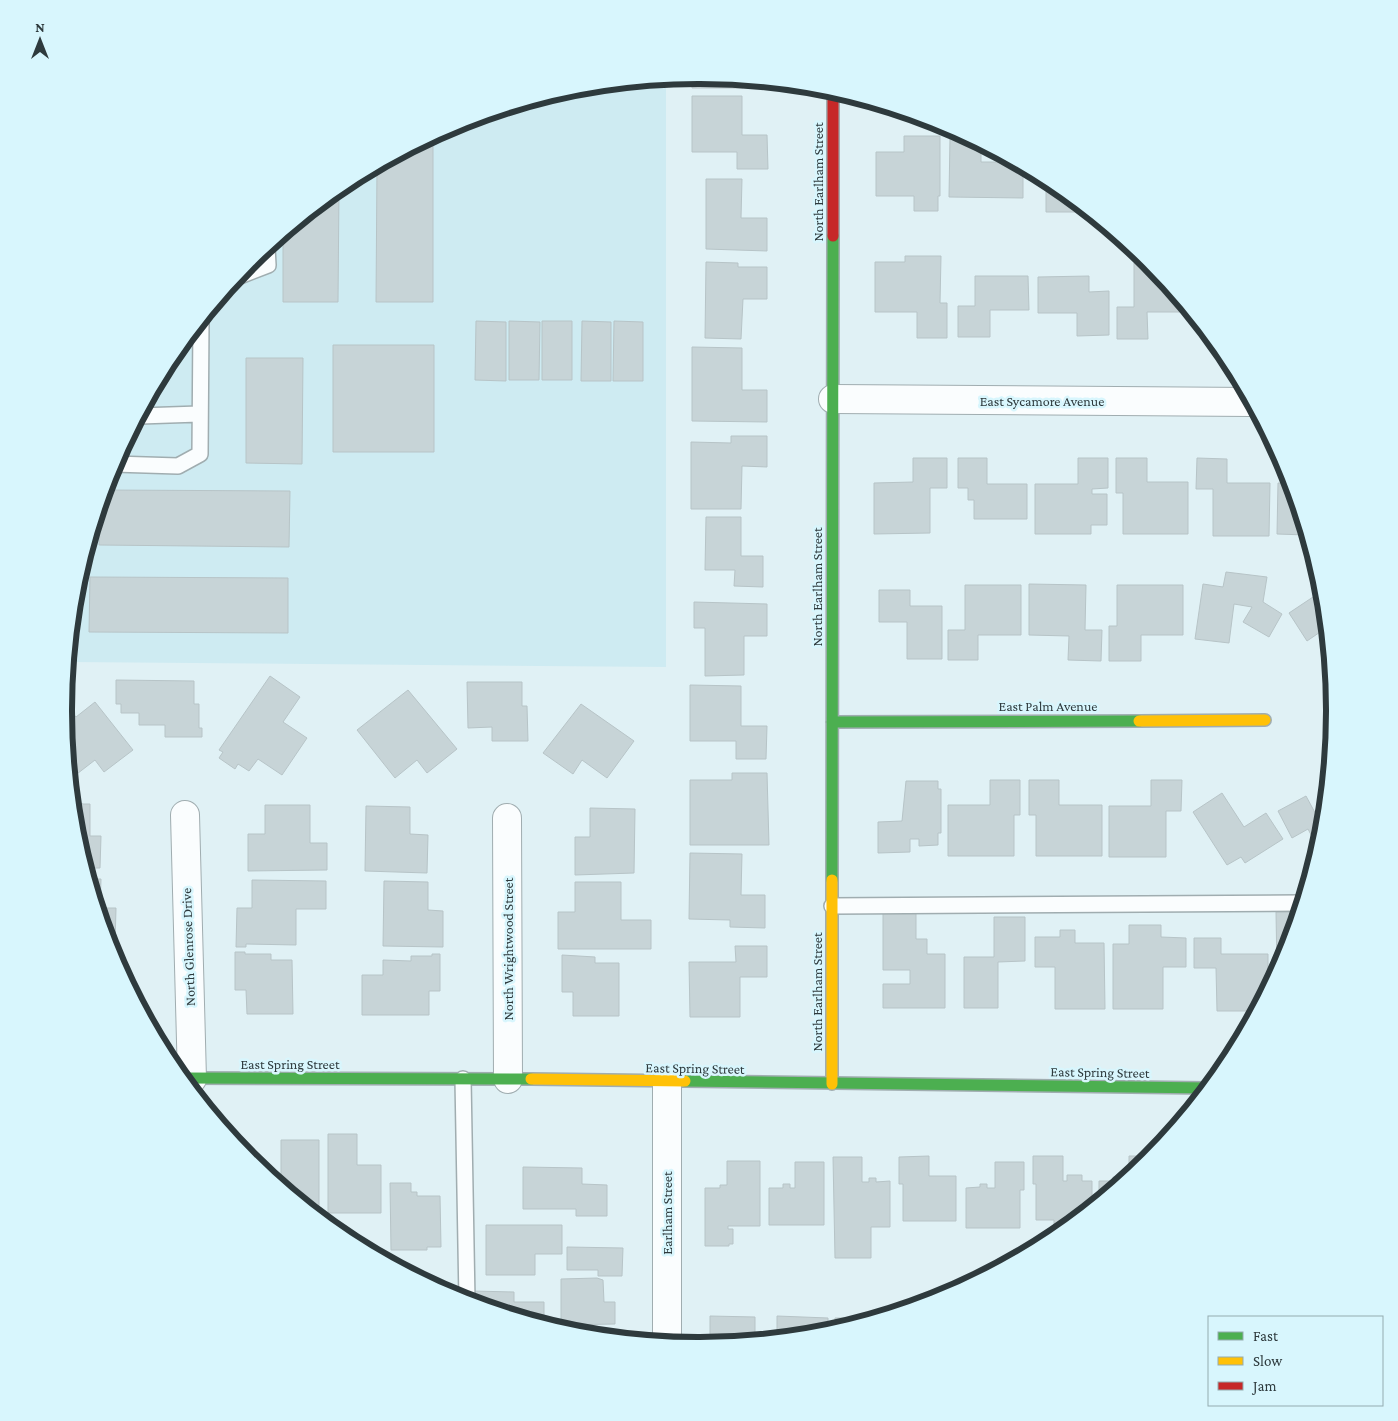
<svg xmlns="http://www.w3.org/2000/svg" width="1398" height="1421" viewBox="0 0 1398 1421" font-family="'Crimson Pro',serif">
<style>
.built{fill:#ceebf2}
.building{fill:#c7d4d7;stroke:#b7c4c7}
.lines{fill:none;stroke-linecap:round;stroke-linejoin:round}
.lane-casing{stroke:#a0adb0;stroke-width:18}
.street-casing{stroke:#a0adb0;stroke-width:30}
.fast-casing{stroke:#a0adb0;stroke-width:14}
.slow-casing{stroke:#a0adb0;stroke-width:14}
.jam-casing{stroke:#a0adb0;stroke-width:14}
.lane{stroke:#fafdfe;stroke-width:15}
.street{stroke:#fafdfe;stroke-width:28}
.fast{stroke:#4caf50;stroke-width:11}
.slow{stroke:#ffc107;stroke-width:11}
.jam{stroke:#c62828;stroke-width:11}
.labels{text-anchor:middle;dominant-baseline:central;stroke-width:5;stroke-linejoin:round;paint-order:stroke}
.street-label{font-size:14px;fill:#2e3a3d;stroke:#d8f6fd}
.rim{fill:none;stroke:#2e3a3d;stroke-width:6}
</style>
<rect width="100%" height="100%" fill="#e0f1f5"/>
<path class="built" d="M666,79V667L69,662L76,586L112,467L171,357L250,261L346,182L456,124L575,87Z"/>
<path class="building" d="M699,75L743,80V88H692V76Z
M692,96H742V135H767L768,169H737V152H692Z
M433,136V302H376L377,166Z
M904,136H940V196H938V211H914V196H876V152H904Z
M950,137H967L981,144V162H1014L1023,167V198L949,197Z
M706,179H742L741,218H767V251L706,249Z
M1046,179L1052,182L1088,212H1046Z
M339,188L338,302H283V234Z
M905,256H941L940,303H947V338H917V312H875V262H905Z
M706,262L738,263V267H767V299H743L741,339L705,338Z
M1134,263H1150L1190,312H1147L1148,339H1117V307H1134Z
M975,276H1028L1029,310H990V337H958V306H975Z
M1089,276V292L1109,291V335L1077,336V313H1038V277Z
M476,321L506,322V381L475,380Z
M509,321L540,322L539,380H509Z
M542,321H572V380H542Z
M582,321L611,322V381H581Z
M614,321L643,322V381H613Z
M333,345H434V452H333Z
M692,347L742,348V390H767V422L692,421Z
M246,358H303L302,464L246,463Z
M731,436H767V467L742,466L741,509H691V442L731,443Z
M913,458H947V488H930V533L874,534V483L913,482Z
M958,458H987V484H1027V519H974V500H968V488H958Z
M1078,458H1108V488L1092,489V494H1107V525H1091V534H1035V484H1078Z
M1116,458H1147V482H1188V534H1123V493H1116Z
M1197,458L1227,459V483H1270L1269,536H1213V489H1196Z
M1278,483H1291L1306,535L1277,534Z
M105,490L290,491L289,547L99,545L100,507Z
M706,517H741V556H763V587L734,586L735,570H705Z
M1226,572L1267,577L1263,602L1282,614L1269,637L1243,622L1252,607L1234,604L1229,643L1195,639L1203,584L1223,587Z
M90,577L288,578V633L89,632Z
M1029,584L1086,585L1085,630H1102L1101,661L1068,660L1069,636L1029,635Z
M965,585H1021V635H978V660H948V630H965Z
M1117,585H1183V635H1141V661H1109V626H1117Z
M879,590H910V606H942V659H907V622H879Z
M1322,591L1326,628L1307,641L1289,613Z
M694,602L767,604V636H744V675L705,676V628H694Z
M270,676L300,697L283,722L307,738L282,775L258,759L249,771L238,764L235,769L219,758L223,752L219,750Z
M116,680L194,681V704H199V728H202V737H165V725H139V713H121V704H116Z
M467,682H522V706H527L528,741H492V727L468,728Z
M690,685L741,686V726H767L766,759H736V741H690Z
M408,690L457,749L427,773L417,760L395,778L357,730Z
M95,702L133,750L104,772L95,760L73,777L70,774L64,703L76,717Z
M581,704L634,741L607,778L582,760L573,774L543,753Z
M732,773H767L769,845H690V780H732Z
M990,780H1020V815H1014V856H948V805H990Z
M1029,780H1059V805H1102V856H1036V815H1029Z
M1151,780H1182L1181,811H1166V857H1109V806H1151Z
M906,781H938V789H941V833H938V845L919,846V839H910V852L878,853V822L902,821Z
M1222,793L1244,827L1266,813L1283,839L1245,863L1241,857L1227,865L1193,812Z
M1306,796L1319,820L1324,817L1318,848L1308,829L1292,838L1278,811Z
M73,800L83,804H90V836H101L100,868H86L76,834Z
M265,805H310V843H327V870L248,871V834H265Z
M366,806L410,807V834L428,835L427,873L365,871Z
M590,808L635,809L634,873L575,875V837H590Z
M690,853L742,854L741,895H765V928L730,927V920L689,919Z
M89,879H101L100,908H116L115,944H109Z
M252,880L326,881V909H296V945L246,944V947H236L237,908H252Z
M384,881L428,882V910L443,911V947L383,946Z
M575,882H621V920H651V949H558V912H575Z
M883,910H916V939H927V954H945V1008H883V984H910V970H883Z
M1276,912H1299L1286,954L1277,970Z
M994,917H1025V961L998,962V1008H964V957H994Z
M1129,925H1161V937L1186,938V967H1163V1009H1113V944H1129Z
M1060,930H1075V943H1104L1105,1009H1055V967H1035V937H1060Z
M1194,938H1221V954H1268V988L1255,1011H1217L1216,968H1194Z
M735,946H767V977H740V1017H690L689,962H736Z
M111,951H121L120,969Z
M235,952H245V954H271V960H292L293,1014H247L246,990H235Z
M432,954H440V991H429V1015H362V975H383V960L411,961V956H432Z
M562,955L595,957V963H619V1016H573V992H562Z
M328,1134H357V1165H381V1213H328Z
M281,1140H319V1217L281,1185Z
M929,1156V1176H956V1221H903V1184H899V1157Z
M1033,1156H1063V1181H1067V1175H1082V1181H1092V1206L1054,1237V1220H1036V1184H1033Z
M1129,1156H1151L1129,1175Z
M833,1157H862V1182H869V1178H876V1182L890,1181V1227H871V1258H835Z
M727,1161H760V1226H728V1229H733V1244H729V1246H705V1188H720V1185H727Z
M795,1162H824V1225H769V1188H783V1184H790V1188H795Z
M995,1162H1024V1190H1020V1228H966V1188L980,1187V1184H987V1188H995Z
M523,1167L582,1168V1184L607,1185V1216H576V1209H523Z
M1113,1177H1122V1181L1099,1200V1181H1113Z
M390,1183H411V1192H417V1196H440L441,1247H427V1250H391Z
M486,1225H562V1254H535V1275H486Z
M567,1247L623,1248L622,1276H598V1270H567Z
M597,1278L603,1280L604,1302H615V1324L561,1325V1279Z
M472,1291L514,1292V1302H544V1324L472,1302Z
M710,1316L755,1317V1340L710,1345Z
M777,1316L828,1318V1332L777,1338Z
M835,1318H869V1320L835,1330Z"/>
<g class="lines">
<defs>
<path id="lane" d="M237,277L268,265L267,247
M140,416L199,414
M114,464L178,466L200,454L201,321
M832,906L1301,903
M463,1079L467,1301"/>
<path id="street" d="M833,399L1251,402
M185,815L192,1079
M507,818L508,1079
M667,1343V1083"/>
<path id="fast" d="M832,722L1139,721
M832,880L833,236
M183,1078L531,1079
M685,1081L1207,1088"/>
<path id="slow" d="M1139,721L1265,720
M531,1079L685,1081
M832,1084V880"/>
<path id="jam" d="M833,236V90"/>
</defs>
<use href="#lane" class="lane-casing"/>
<use href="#street" class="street-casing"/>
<use href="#fast" class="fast-casing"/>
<use href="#slow" class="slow-casing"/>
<use href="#jam" class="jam-casing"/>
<use href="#lane" class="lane"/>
<use href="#street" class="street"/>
<use href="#fast" class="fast"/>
<use href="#slow" class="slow"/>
<use href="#jam" class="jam"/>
</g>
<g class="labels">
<g class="street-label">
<text transform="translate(818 182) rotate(-90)">North Earlham Street</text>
<text x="1042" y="401">East Sycamore Avenue</text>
<text transform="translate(817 587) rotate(-90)">North Earlham Street</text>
<text x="1048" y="706">East Palm Avenue</text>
<text transform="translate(188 947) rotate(-92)">North Glenrose Drive</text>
<text transform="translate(508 949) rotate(-90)">North Wrightwood Street</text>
<text transform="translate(817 992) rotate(-90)">North Earlham Street</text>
<text x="290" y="1064">East Spring Street</text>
<text transform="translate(695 1068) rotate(1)">East Spring Street</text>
<text transform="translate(1100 1072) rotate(1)">East Spring Street</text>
<text transform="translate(667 1213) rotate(-90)">Earlham Street</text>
</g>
</g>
<path d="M0 0H1398V1421H0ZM698 84H700A626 626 0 0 1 1326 710V711A626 626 0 0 1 700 1337H698A626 626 0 0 1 72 711V710A626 626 0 0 1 698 84Z" fill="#d8f6fd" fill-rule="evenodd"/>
<path class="rim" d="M698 84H700A626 626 0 0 1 1326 710V711A626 626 0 0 1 700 1337H698A626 626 0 0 1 72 711V710A626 626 0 0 1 698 84Z"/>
<rect x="1208" y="1316" width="175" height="90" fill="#d8f6fd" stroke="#94abb0"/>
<rect x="1218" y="1332" width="25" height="8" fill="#4caf50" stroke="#94abb0"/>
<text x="1253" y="1341" font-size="15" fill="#2e3a3d">Fast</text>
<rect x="1218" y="1357" width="25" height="8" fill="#ffc107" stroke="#94abb0"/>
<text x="1253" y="1366" font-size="15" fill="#2e3a3d">Slow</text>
<rect x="1218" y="1382" width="25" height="8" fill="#c62828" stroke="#94abb0"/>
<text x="1253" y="1391" font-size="15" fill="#2e3a3d">Jam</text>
<g transform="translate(40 40)" stroke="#d8f6fd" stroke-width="4" paint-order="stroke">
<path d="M0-4L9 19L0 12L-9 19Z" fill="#2e3a3d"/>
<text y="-8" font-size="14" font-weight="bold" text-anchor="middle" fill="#2e3a3d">N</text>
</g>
</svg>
